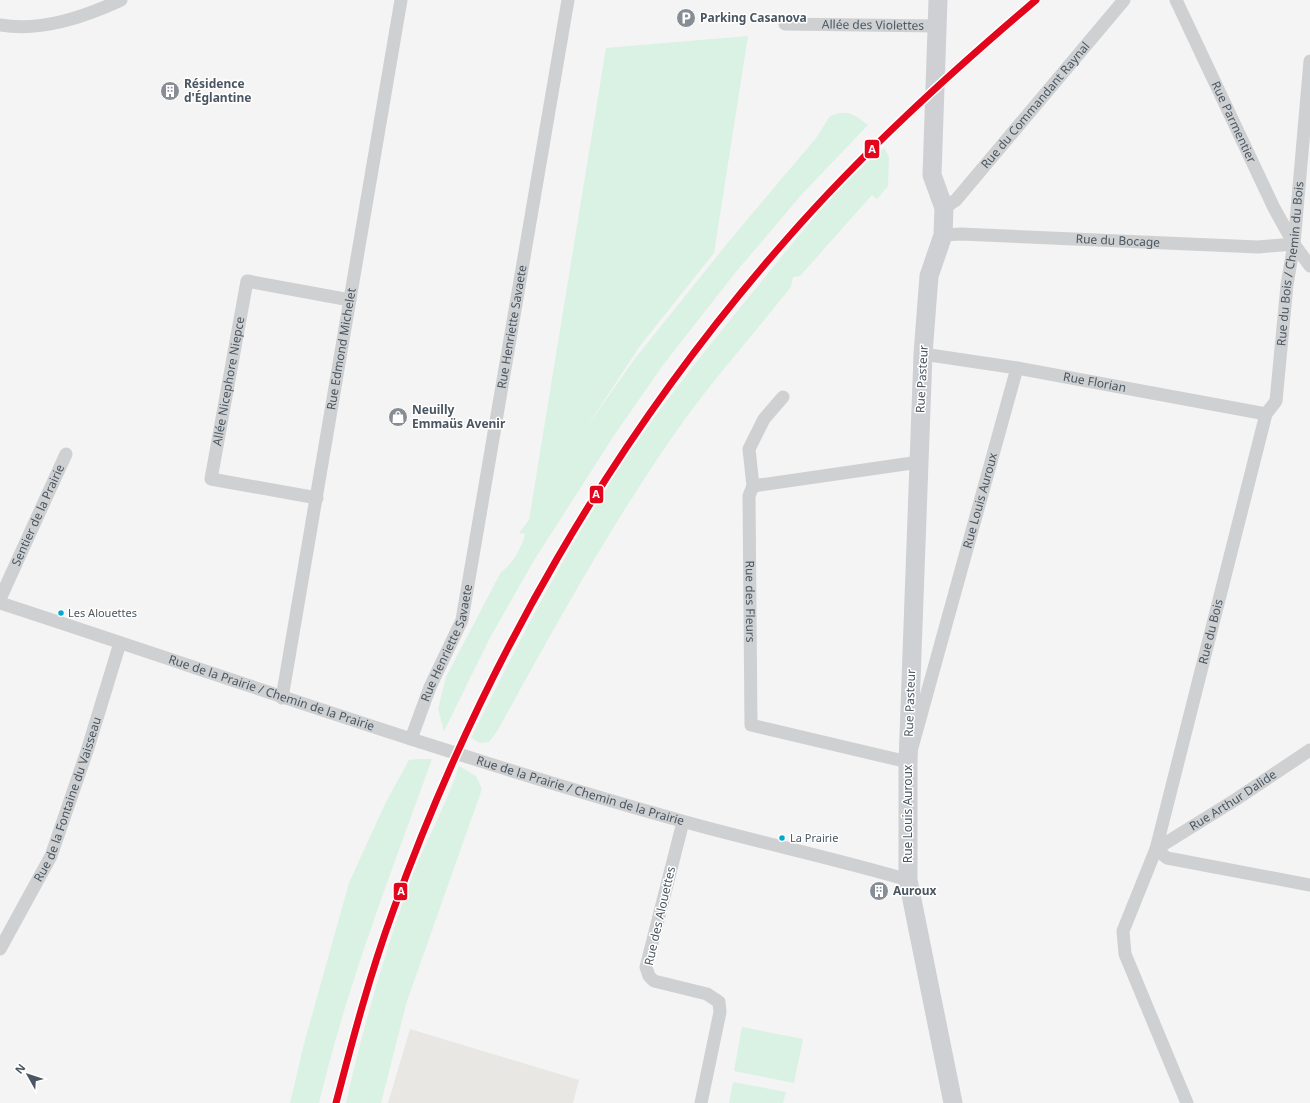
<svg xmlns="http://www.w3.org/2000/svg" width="1310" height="1103" viewBox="0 0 1310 1103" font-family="'Noto Sans',sans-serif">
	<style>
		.commercial { fill: #e8e7e3 }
		.green { fill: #d9f2e3 }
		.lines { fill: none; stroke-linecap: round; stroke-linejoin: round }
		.street { stroke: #ced0d2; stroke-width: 13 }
		.secondary { stroke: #ced0d4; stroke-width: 19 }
		.rail-1-casing { stroke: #fff; stroke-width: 10 }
		.rail-1 { stroke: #e3051c; stroke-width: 7 }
		.bus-dot { fill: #00a9ce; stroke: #fff; stroke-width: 1.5 }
		.labels { text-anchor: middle; stroke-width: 3; stroke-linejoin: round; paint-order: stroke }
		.bus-label { font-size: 11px; fill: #4a5661; stroke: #fff; text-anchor: start }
		.poi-label { font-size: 12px; font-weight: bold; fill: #4a5661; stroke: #fff; text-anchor: start }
		.street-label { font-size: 12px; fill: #4a5661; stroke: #fff }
		.line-badge { stroke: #fff; stroke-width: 1.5 }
		.badge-label { font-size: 11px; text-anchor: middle; font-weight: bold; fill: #fff }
	</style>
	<rect width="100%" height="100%" fill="#f4f4f4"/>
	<path class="commercial" d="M410,1029l169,51 -6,23h-185z"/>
	<g class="green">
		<path d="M748,36l-34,217 -74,93 -56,85 49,-70 97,-121 86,-102 14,-22c19,-7 23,-2 38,9l-65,68 -68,80 -72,92 -50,72 -80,125 -42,74 -47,95 -6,-22 8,-32 55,-105c12,-8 21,-25 24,-38l-6,-1 10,-13 77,-472z"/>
		<path d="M884,148l5,8 -1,30 -11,13 -5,-4 -72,81 -7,1 -2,10c-35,44 -73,87 -106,132 -70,98 -129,205 -187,311l-9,12 -9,1 -9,-5c47,-95 95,-189 153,-277 41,-61 86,-117 133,-174 39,-48 78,-99 127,-139z"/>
		<path d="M420,759h12c-41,114 -85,226 -113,344h-29l14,-59 45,-161 36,-79 24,-44z"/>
		<path d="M459,766l17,10 6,13 -75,212 -26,102h-35c16,-72 37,-144 61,-213 15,-43 38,-81 52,-124z"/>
		<path d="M742,1027l61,12 -9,44 -60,-12z"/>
		<path d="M733,1082l53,10 -3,11h-54z"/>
	</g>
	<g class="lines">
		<g class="street">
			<path id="s1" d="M1176,0l98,208 20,36 16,22"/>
			<path id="s2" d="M785,24l152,2"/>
			<path d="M0,25c41,7 84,-8 121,-25"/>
			<path id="s3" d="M944,208l12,-8 168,-200"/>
			<path id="s4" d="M943,235l18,-1 297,13 36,-3"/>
			<path id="s5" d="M923,354l94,14 249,46"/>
			<path id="s6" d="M919,462l-166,24 -4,10 2,229 157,37 109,-394"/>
			<path d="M753,486l-4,-37 15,-30 19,-22"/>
			<path id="s7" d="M317,498l-106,-19 36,-198 103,19"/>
			<path id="s8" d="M0,599l66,-145"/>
			<path id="s9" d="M0,603c227,74 452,154 682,218 75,21 151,37 226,59"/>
			<path id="s10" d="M282,698l119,-698"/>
			<path id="s11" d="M411,739l19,-52 32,-67 106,-620"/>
			<path d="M683,822l-37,145 3,9 5,5 53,13 12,8 1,10 -19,91"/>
			<path id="s12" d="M1156,849l79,-49 75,-50"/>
			<path d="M1156,849l11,9 143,27"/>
			<path id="s13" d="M0,949l51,-93 36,-105 33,-108"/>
			<path id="s14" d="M1187,1103l-62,-149 -2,-23 33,-82 110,-435 10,-13 11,-116 7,-41 16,-183"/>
		</g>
		<path class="secondary" d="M938,0l-6,175 12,33 -1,27 -14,41 -6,78 -15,408v118l45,223"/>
		<defs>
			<path id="rail-1" d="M336,1103c17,-65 34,-129 57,-192 88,-244 221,-476 393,-671 76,-87 162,-165 250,-240"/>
		</defs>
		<use href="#rail-1" class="rail-1-casing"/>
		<use href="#rail-1" class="rail-1"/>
	</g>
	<defs>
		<symbol id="parking-disc" viewBox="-11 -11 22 22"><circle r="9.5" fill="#868d94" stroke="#fff"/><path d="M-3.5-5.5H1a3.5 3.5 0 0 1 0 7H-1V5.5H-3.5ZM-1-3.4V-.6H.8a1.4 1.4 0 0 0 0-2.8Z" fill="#fff"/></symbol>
		<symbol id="building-disc" viewBox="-11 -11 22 22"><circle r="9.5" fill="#868d94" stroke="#fff"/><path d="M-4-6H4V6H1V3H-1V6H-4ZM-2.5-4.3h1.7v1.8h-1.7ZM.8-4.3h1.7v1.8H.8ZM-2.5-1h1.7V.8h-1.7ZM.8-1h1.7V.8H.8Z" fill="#fff"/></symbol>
		<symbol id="shop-disc" viewBox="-11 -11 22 22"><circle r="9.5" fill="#868d94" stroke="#fff"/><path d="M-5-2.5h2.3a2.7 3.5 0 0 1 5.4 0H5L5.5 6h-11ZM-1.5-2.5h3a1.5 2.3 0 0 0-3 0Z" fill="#fff"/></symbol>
	</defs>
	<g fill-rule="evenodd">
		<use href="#parking-disc" x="675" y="7" width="22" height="22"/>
		<use href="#building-disc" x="159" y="80" width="22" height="22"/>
		<use href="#shop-disc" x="387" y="406" width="22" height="22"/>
		<use href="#building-disc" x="868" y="880" width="22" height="22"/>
	</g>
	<g class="bus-dot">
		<circle cx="61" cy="613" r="3.5"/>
		<circle cx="782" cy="838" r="3.5"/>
	</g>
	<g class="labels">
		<g class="bus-label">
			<text x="68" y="617">Les Alouettes</text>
			<text x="790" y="842">La Prairie</text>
		</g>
		<g class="poi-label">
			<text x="700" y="22">Parking Casanova</text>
			<text x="184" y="88">Résidence<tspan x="184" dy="14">d'Églantine</tspan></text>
			<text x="412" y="414">Neuilly<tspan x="412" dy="14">Emmaüs Avenir</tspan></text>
			<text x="893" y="895">Auroux</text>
		</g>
		<g class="street-label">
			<text dy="4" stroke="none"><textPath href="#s2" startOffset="88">Allée des Violettes</textPath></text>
			<text dy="4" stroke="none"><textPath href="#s3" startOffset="138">Rue du Commandant Raynal</textPath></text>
			<text dy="4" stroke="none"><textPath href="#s1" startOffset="135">Rue Parmentier</textPath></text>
			<text dy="4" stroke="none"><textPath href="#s4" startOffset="175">Rue du Bocage</textPath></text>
			<text dy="4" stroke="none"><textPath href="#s14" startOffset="876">Rue du Bois / Chemin du Bois</textPath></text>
			<text dy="4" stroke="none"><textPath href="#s11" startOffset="427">Rue Henriette Savaete</textPath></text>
			<text dy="4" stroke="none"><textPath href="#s10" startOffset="354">Rue Edmond Michelet</textPath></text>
			<text transform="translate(922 379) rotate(-87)" y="4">Rue Pasteur</text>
			<text dy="4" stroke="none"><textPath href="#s7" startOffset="207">Allée Nicephore Niepce</textPath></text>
			<text dy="4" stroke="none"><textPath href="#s5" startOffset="174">Rue Florian</textPath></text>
			<text dy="4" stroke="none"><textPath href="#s6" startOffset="840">Rue Louis Auroux</textPath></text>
			<text dy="4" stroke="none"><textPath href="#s8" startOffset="92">Sentier de la Prairie</textPath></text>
			<text dy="4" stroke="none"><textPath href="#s6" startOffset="284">Rue des Fleurs</textPath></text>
			<text dy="4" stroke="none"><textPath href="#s14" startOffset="497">Rue du Bois</textPath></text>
			<text dy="4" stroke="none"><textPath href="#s11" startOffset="103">Rue Henriette Savaete</textPath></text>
			<text dy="4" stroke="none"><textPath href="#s9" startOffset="286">Rue de la Prairie / Chemin de la Prairie</textPath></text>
			<text transform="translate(910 703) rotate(-88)" y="4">Rue Pasteur</text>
			<text dy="4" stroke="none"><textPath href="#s9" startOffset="610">Rue de la Prairie / Chemin de la Prairie</textPath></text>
			<text dy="4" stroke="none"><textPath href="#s13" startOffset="165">Rue de la Fontaine du Vaisseau</textPath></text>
			<text dy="4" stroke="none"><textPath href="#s12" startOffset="91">Rue Arthur Dalide</textPath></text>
			<text transform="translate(908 814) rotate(-90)" y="4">Rue Louis Auroux</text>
			<text transform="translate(660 916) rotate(-77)" y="4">Rue des Alouettes</text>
		</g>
	</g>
	<g class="line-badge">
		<rect x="864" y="139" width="16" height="20" rx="4" fill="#e3051c"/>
		<rect x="589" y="485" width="15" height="19" rx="4" fill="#e3051c"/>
		<rect x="393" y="882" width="15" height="19" rx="4" fill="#e3051c"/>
	</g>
	<g class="badge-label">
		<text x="872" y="153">A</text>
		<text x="596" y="498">A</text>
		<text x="401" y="895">A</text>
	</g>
	<g transform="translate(28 1075) rotate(309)" stroke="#ffffff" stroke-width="3" paint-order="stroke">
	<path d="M0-3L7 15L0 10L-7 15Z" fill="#4a5661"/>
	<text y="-6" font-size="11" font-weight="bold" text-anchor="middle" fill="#4a5661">N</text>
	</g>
</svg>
